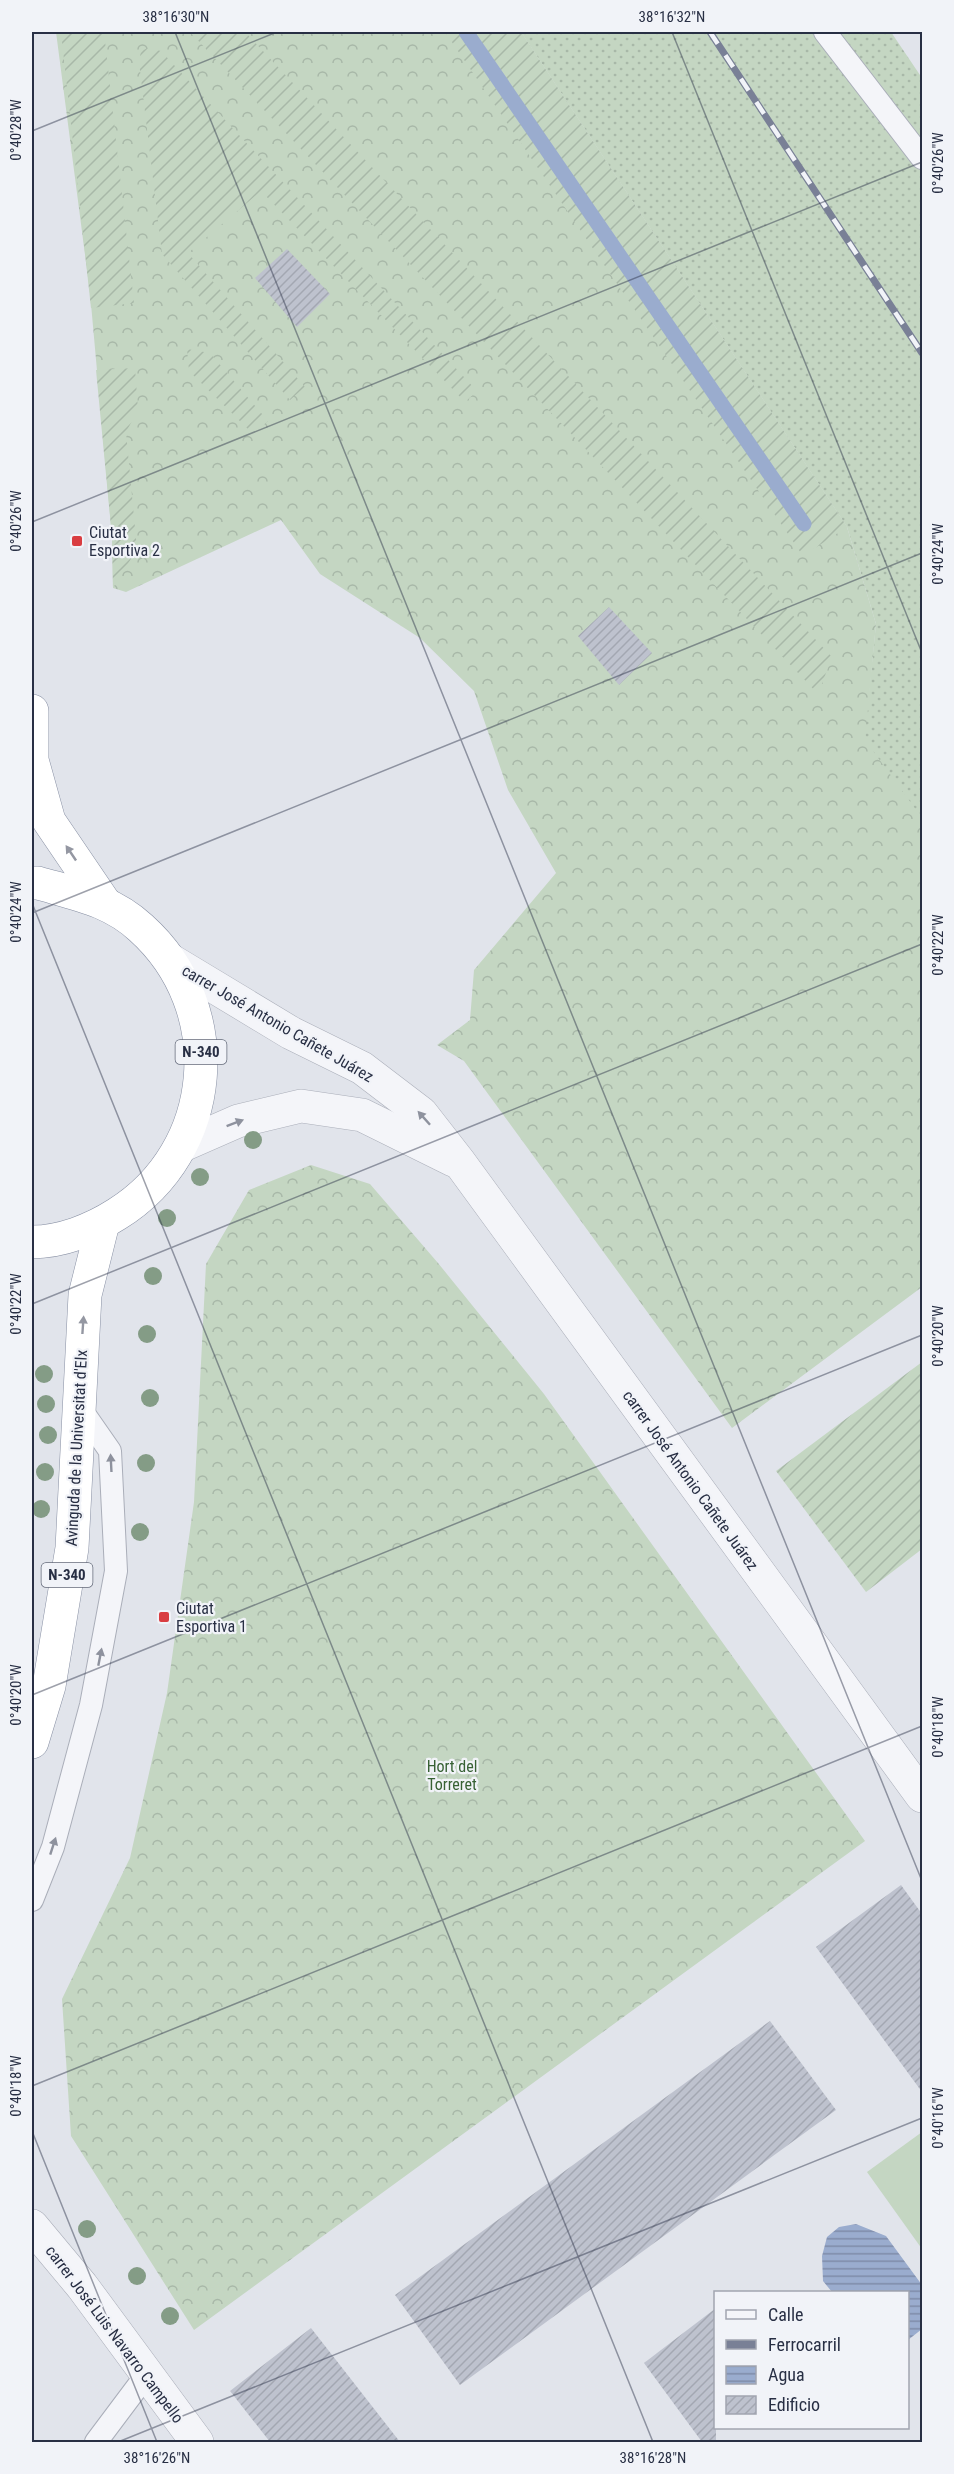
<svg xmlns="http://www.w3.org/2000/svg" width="954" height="2474" viewBox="0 0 954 2474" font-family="'Roboto Condensed',sans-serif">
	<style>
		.grass { fill: url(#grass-dots) }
		.forest { fill: url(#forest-crowns) }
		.garden { fill: url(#garden-furrows) }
		.pitch { fill: #c4d6c2 }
		.water { fill: url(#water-rules) }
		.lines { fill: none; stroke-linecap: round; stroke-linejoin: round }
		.stream { stroke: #9aacce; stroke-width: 15 }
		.building { fill: url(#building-hatch) }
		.service-casing { stroke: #aaaeb9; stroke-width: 24 }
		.minor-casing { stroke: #aaaeb9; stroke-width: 34 }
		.trunk-casing { stroke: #878fa3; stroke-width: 34 }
		.service { stroke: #f4f5f9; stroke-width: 22 }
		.minor { stroke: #f4f5f9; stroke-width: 33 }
		.trunk { stroke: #fff; stroke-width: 33 }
		.rail-casing { stroke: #798096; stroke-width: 7 }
		.rail { stroke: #f1f3f8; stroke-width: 4.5; stroke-dasharray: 14; stroke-linecap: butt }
		.tree { fill: #849c86 }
		.oneway { fill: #9497a2 }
		.oneway2 { fill: #8e929e }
		.ticks { fill: none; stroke: #282f44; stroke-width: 1.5; stroke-opacity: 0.45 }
		.poi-dot { fill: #d93d41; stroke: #f1f3f8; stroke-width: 2 }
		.labels { text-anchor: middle; stroke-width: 4.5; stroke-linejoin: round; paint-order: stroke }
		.shield { fill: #f1f3f8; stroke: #646a7a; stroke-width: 1.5 }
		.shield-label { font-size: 15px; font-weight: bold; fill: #282f44 }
		.poi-label { font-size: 16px; fill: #282f44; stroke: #f1f3f8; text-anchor: start }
		.street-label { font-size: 16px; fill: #282f44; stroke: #f1f3f8 }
		.park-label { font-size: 16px; fill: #376134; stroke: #f1f3f8 }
		.neatline { fill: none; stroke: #282f44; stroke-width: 2 }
		.ticks-label { font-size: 15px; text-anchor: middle; fill: #282f44 }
	</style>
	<defs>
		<pattern id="grass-dots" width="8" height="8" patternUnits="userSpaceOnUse" patternTransform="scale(1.5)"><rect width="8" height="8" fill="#c4d6c2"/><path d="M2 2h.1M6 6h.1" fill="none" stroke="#a8b8a8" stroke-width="1.8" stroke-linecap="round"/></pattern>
		<pattern id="forest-crowns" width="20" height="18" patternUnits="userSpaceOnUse" patternTransform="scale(1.5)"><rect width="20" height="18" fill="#c4d6c2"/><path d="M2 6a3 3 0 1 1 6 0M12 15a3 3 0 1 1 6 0" fill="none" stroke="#a8b8a8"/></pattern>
		<pattern id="garden-furrows" width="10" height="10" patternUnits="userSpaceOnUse" patternTransform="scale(1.5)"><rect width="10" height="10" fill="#c4d6c2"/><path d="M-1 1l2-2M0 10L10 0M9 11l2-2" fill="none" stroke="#a8b8a8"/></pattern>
		<pattern id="water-rules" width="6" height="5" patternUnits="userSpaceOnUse" patternTransform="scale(1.5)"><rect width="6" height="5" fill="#9aacce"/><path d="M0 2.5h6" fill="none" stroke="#7e8ca9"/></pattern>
		<pattern id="building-hatch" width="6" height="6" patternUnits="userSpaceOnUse" patternTransform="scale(1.5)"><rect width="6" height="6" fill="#bec2ce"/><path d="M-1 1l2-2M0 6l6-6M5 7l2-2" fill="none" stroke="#a3a7b2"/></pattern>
	</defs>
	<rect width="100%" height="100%" fill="#e1e4eb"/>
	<path class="grass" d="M521,32h370l31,46v741l-58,-79 12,-116 -29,-97z"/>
	<g class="forest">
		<path d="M56,32h465l326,495 29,97 -11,116 57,78v469l-190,141 -268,-367 -27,-16 33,-25 4,-50 82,-97 -48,-83 -34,-99 -54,-53 -100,-64 -39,-54 -155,72 -13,-4 -1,-51 -22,-244z"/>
		<path d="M311,1165l59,19 68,79 106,131 321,447 -671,489 -123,-194 -9,-137 68,-141 37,-165 27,-191 12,-238 43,-74z"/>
	</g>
	<g class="garden">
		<path d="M61,32h43l30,271 -43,5z"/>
		<path d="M190,32h55l587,625 -14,37z"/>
		<path d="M445,32h76l326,495 -44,29z"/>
		<path d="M148,48l13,3 316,340 -12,11 -204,-211 -73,62 117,134 -15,13 -128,-146 -23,-192 2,-11z"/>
		<path d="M187,349l23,4 58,68 -15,13 -64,-63z"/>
		<path d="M135,368l3,42 -12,22 11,117 -24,39 -1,-51 -16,-167z"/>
		<path d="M922,1362v187l-56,43 -90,-121z"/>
	</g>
	<path class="pitch" d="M922,2132v117l-55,-77z"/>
	<path class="water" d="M856,2224l30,12 36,49v44l-14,11v-48h-76l-9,-11 -1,-25 5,-19 12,-10z"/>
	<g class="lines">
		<path class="stream" d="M466,32l338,492"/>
	</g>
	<g class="building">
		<path d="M287,249l43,45 -33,33 -42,-49z"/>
		<path d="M609,607l43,46 -33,32 -41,-49z"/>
		<path d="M901,1885l21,29v178l-106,-145z"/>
		<path d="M770,2021l66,89 -376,275 -65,-90z"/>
		<path d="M716,2308v134h-14l-58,-79z"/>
		<path d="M311,2328l89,114h-130l-40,-51z"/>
	</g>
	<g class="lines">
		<defs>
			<g id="service">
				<path d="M825,32l97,126"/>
				<path d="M32,1900l21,-53 38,-142 25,-134 -6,-120 -32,-46"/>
				<path d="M96,2442l51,-68"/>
			</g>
			<g id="minor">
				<path d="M170,960l121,73 71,35 59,45 39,50 462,633"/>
				<path d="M181,1146l57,-25 63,-15 61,9 91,45"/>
				<path d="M32,2226l50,60 115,156"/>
			</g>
			<g id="trunk">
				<path d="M32,711v49l17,61 55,81"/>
				<path d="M32,883h6c38,11 73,17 103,45 89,80 77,223 -24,286 -25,16 -56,28 -85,28"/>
				<path d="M32,1742l17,-56 23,-138 13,-253 18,-72"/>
			</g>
		</defs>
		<use href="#service" class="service-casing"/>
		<use href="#minor" class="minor-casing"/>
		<use href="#trunk" class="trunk-casing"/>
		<use href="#service" class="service"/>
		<use href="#minor" class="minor"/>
		<use href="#trunk" class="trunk"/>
		<defs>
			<path id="rail" d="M710,32l212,321"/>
		</defs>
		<use href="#rail" class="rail-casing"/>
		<use href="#rail" class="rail"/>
	</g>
	<g class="tree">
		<circle cx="253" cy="1140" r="9"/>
		<circle cx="200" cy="1177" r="9"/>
		<circle cx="167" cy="1218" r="9"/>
		<circle cx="153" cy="1276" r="9"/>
		<circle cx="147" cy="1334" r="9"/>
		<circle cx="44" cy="1374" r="9"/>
		<circle cx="150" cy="1398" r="9"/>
		<circle cx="46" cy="1404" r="9"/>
		<circle cx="48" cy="1435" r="9"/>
		<circle cx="146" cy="1463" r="9"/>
		<circle cx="45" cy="1472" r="9"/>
		<circle cx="41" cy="1509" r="9"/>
		<circle cx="140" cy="1532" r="9"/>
		<circle cx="87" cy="2229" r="9"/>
		<circle cx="137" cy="2276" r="9"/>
		<circle cx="170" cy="2316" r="9"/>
	</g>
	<defs><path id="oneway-solid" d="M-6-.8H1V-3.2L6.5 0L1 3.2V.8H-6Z" transform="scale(1.5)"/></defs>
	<g class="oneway">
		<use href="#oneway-solid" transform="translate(71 853) rotate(-124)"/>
		<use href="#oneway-solid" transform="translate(83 1325) rotate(-86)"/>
	</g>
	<g class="oneway2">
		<use href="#oneway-solid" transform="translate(424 1118) rotate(-132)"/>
		<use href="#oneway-solid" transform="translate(235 1123) rotate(-21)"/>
		<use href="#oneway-solid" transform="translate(111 1463) rotate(-93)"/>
		<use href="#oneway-solid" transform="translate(100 1657) rotate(-79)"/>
		<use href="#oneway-solid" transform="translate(53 1846) rotate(-72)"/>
	</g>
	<path class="ticks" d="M175,32l747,1849M672,32l250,621M32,131l245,-99M32,522l890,-360M32,903l621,1539M32,913l890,-360M32,1304l890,-360M32,1695l890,-360M32,2086l890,-360M32,2131l125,311M118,2442l804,-324"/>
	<g class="poi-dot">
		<rect x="71" y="535" width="12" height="12" rx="3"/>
		<rect x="158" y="1611" width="12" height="12" rx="3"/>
	</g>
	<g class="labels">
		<g class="shield">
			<rect x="175.5" y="1040" width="51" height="24" rx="4.5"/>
			<rect x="41.5" y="1563" width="51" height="24" rx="4.5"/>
		</g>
		<g class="shield-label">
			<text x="201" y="1057">N-340</text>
			<text x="67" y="1580">N-340</text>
		</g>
		<g class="poi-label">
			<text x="89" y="538">Ciutat<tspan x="89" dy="18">Esportiva 2</tspan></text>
			<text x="176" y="1614">Ciutat<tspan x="176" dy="18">Esportiva 1</tspan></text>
		</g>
		<g class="street-label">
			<text transform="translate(278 1023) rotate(30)" y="6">carrer José Antonio Cañete Juárez</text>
			<text transform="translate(76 1448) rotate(-87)" y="6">Avinguda de la Universitat d'Elx</text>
			<text transform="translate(691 1480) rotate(54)" y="6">carrer José Antonio Cañete Juárez</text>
			<text transform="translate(115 2334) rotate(53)" y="6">carrer José Luis Navarro Campello</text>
		</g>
		<g class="park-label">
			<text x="452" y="1772">Hort del<tspan x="452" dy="18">Torreret</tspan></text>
		</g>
	</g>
	<rect width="954" height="2474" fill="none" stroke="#f1f3f8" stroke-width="66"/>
	<rect x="714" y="2291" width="195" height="138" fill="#f1f3f8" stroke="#a1a5b0" stroke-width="1.5"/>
	<rect x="726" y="2310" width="30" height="9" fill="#f4f5f9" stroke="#a1a5b0" stroke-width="1.5"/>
	<text x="768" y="2321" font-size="18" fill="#282f44">Calle</text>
	<rect x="726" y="2340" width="30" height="9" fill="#798096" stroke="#a1a5b0" stroke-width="1.5"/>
	<text x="768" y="2351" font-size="18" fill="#282f44">Ferrocarril</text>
	<rect x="726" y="2366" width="30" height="18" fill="url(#water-rules)" stroke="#a1a5b0" stroke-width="1.5"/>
	<text x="768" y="2381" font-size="18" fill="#282f44">Agua</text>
	<rect x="726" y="2396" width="30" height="18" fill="url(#building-hatch)" stroke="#a1a5b0" stroke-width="1.5"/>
	<text x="768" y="2411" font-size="18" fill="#282f44">Edificio</text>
	<rect x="33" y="33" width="888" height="2408" class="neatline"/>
	<g class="ticks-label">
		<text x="176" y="22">38°16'30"N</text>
		<text x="672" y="22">38°16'32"N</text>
		<text transform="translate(16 130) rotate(-90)" y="5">0°40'28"W</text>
		<text transform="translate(938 163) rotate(-90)" y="5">0°40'26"W</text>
		<text transform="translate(16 521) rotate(-90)" y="5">0°40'26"W</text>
		<text transform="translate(938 554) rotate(-90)" y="5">0°40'24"W</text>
		<text transform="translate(16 912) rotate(-90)" y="5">0°40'24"W</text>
		<text transform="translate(938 945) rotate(-90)" y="5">0°40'22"W</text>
		<text transform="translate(16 1304) rotate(-90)" y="5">0°40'22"W</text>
		<text transform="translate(938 1336) rotate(-90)" y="5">0°40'20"W</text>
		<text transform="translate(16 1695) rotate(-90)" y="5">0°40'20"W</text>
		<text transform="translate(938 1727) rotate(-90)" y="5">0°40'18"W</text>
		<text transform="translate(16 2086) rotate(-90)" y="5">0°40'18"W</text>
		<text transform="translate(938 2118) rotate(-90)" y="5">0°40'16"W</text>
		<text x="157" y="2463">38°16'26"N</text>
		<text x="653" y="2463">38°16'28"N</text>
	</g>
</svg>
